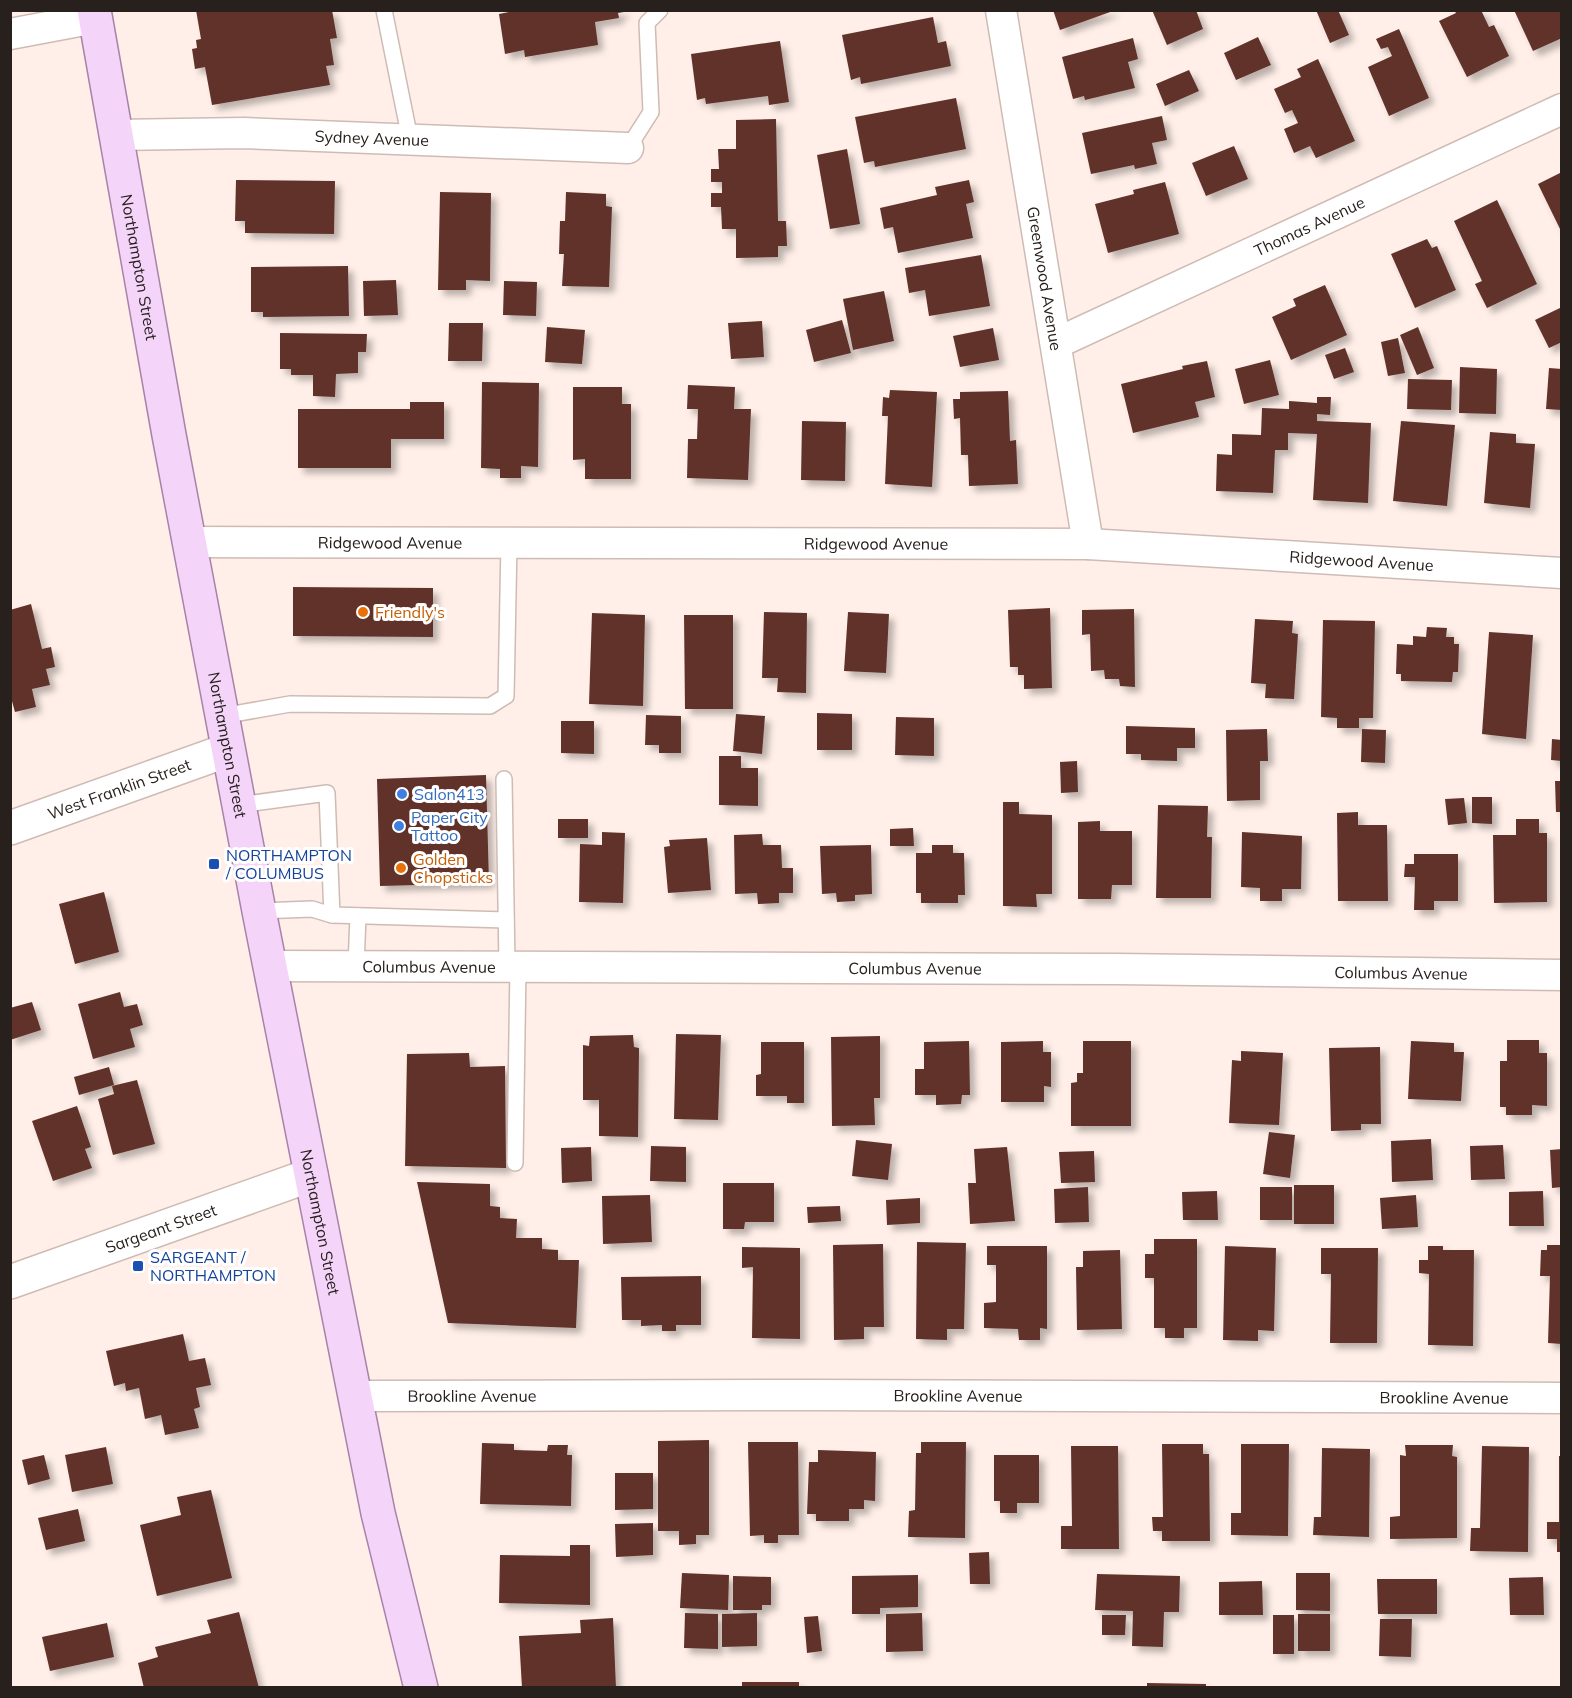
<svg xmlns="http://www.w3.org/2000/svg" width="1572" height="1698" viewBox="0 0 1572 1698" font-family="Mulish,sans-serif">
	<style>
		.building { fill: #60322a; filter: url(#shadow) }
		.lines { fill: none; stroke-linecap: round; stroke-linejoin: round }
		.lane-casing { stroke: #cebcb4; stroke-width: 18 }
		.street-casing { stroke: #cebcb4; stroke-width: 33 }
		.secondary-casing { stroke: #cebcb4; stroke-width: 36 }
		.primary-casing { stroke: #a882a9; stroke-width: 36 }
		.lane { stroke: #fff; stroke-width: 15 }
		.street { stroke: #fff; stroke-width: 30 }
		.secondary { stroke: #fff; stroke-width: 33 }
		.primary { stroke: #f5d4f9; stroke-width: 33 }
		.food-dot { fill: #e8710a; stroke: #fff; stroke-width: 2 }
		.shop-dot { fill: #3f7fe0; stroke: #fff; stroke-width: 2 }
		.transit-dot { fill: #1a4fb4; stroke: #fff; stroke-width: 2 }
		.labels { text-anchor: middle; stroke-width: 6; stroke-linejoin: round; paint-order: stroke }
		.street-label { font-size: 16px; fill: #27201d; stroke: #fff }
		.food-label { font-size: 16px; fill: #c56008; stroke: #fff; text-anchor: start }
		.shop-label { font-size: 16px; fill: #366cbe; stroke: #fff; text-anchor: start }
		.transit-label { font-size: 16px; fill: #164399; stroke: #fff; text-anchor: start }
	</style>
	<defs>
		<filter id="shadow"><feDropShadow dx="5.5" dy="5.5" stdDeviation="3" flood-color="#0004"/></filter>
	</defs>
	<rect width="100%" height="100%" fill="#ffefe8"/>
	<g class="building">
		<path d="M196,10h136l5,28 -7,1 4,26 -8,1 4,19 -118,20 -7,-38 -10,2 -3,-20 5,-1 -1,-8 5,-1z"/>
		<path d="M519,10h105v2l-6,1 1,5 -24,4 3,23 -73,12 -1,-7 -19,4 -6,-40z"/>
		<path d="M1053,10h60v1l-53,19z"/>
		<path d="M1152,10h44l7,19 -36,16z"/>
		<path d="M1316,10h22l11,25 -19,8z"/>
		<path d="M1454,10h27l8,17 5,-2 15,31 -42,21 -28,-56 17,-8z"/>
		<path d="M1514,10h48v28l-29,13z"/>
		<path d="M933,17l5,26 8,-2 5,25 -90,18 -1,-7 -9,3 -9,-45z"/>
		<path d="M1399,29l30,69 -40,18 -21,-49 24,-11 -4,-9 -7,2 -5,-10z"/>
		<path d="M1258,37l13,28 -35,15 -12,-27z"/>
		<path d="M1133,38l5,21 -10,3 7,26 -50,12 -1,-4 -11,3 -11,-42z"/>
		<path d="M780,41l9,61 -20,3 -1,-9 -62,8 -1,-6 -8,2 -6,-46z"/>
		<path d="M1318,59l37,82 -39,17 -6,-12 -16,7 -10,-24 14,-6 -6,-13 -7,3 -11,-24 27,-12 -4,-8z"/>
		<path d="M1189,70l10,21 -34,15 -9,-22z"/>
		<path d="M956,98l10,51 -91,18 -1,-6 -10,2 -9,-46z"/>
		<path d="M1162,116l5,24 -15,3 5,21 -22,5 -1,-4 -43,9 -9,-41z"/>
		<path d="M776,119l2,102h8l1,25h-9v11l-42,1v-29h-14l-1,-22h-10v-14h11v-11h-11v-13h8l-1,-20h18v-29z"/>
		<path d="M1234,146l14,33 -42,17 -14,-33z"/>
		<path d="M847,149l13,75 -30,5 -13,-74z"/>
		<path d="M1562,172v61l-24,-49z"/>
		<path d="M236,180l99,1 -1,53 -89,-1v-12h-10z"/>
		<path d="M969,180l5,22 -8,2 7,34 -75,15 -5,-26 -9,2 -4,-21 57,-13 -2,-8z"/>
		<path d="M1165,182l14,52 -71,19 -13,-49 39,-10 -1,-4z"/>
		<path d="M440,192l51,1 -1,88 -24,-1v10h-28z"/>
		<path d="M566,192l40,2v12l6,1 -3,80 -47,-1 2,-32h-5l1,-33h5z"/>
		<path d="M1497,200l40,84 -50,24 -12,-24 7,-3 -28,-60z"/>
		<path d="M1427,239l5,9 5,-2 19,44 -41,18 -24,-54z"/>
		<path d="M981,255l9,51 -61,10 -4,-26 -16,3 -4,-25z"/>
		<path d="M348,266l1,50 -86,1v-5h-12v-45z"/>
		<path d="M396,280l2,35 -34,1 -1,-35z"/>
		<path d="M504,281l33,1 -1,34 -33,-1z"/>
		<path d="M1325,285l22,50 -56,25 -19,-43 24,-11 -3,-7z"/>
		<path d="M884,291l10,50 -41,9 -10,-51z"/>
		<path d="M1562,307v35l-13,6 -14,-28z"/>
		<path d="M842,320l9,33 -37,9 -8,-32z"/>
		<path d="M762,321l2,36 -33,2 -3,-36z"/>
		<path d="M449,323h34l-1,38h-34z"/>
		<path d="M547,327l38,3 -3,34 -37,-2z"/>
		<path d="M1418,327l16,41 -17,7 -17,-40z"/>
		<path d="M993,328l6,32 -39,7 -7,-31z"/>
		<path d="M280,333l87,1 -1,18h-8v21l-22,1 -1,23 -22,-1v-21h-22v-6h-11z"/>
		<path d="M1398,338l7,35 -17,3 -7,-34z"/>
		<path d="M1345,348l9,24 -20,7 -9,-24z"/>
		<path d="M1270,360l9,35 -35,9 -9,-35z"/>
		<path d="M1207,361l8,36 -20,5 4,15 -66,16 -12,-49 62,-15 -1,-3z"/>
		<path d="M1460,367l37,2 -1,45 -37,-1z"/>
		<path d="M1549,368l13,1v41l-16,-1z"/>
		<path d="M1408,379l44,1 -1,30 -44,-1z"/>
		<path d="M482,382l57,1 -1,84 -17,-1v12h-21v-9l-19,-1z"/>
		<path d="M688,385l47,2 -1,22h17l-3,71 -61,-2 1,-39h9l1,-30h-11z"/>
		<path d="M573,387h49v17h9v75h-46v-20l-12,1z"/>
		<path d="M890,390l47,2 -5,95 -47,-3 3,-68h-6l1,-19 6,1z"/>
		<path d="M1008,391l2,50 6,-1 2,44 -49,2 -1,-31h-7l-1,-37 -6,1 -1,-20h7v-7z"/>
		<path d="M1317,397h14l-1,18 -13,-1v7l54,2 -3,80 -55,-3 4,-66 -29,-1v17h-13l-2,43 -57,-2 1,-37 15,1v-21l29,1 1,-27 27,1v-8l28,2z"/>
		<path d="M410,402h34v37h-53v29h-93v-59h112z"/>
		<path d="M802,421l44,1 -1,59 -44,-1z"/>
		<path d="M1401,421l54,4 -8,81 -54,-5z"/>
		<path d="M1490,432l26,2v9l19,1 -5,64 -46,-5z"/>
		<path d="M293,587l140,1v49l-140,-1z"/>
		<path d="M31,604l11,45 9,-2 4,20 -9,2 4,16 -18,4 4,18 -21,5 -5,-18v-84z"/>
		<path d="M1050,608l2,80 -28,1v-14h-6v-8h-8l-2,-57z"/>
		<path d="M1134,609l1,78 -15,-1 -1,-7h-14l-1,-9 -13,1 -1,-37 -8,1v-25z"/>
		<path d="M764,612l43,1 -1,80 -29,-1 1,-14h-16z"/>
		<path d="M848,612l41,2 -3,59 -42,-2z"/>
		<path d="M592,613l53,2 -2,91 -54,-2z"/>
		<path d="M684,615h49v94h-48z"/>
		<path d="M1255,619l38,2 -1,12 6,1 -4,65 -29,-1 1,-14 -15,-1z"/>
		<path d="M1323,620l52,1 -2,97h-14v10h-22v-10l-16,-1z"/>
		<path d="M1427,627l20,1 -1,9h8v7h5l-1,28h-5l-1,10 -51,-1v-7h-5l1,-30 16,1v-9l13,1z"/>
		<path d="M1489,632l44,3 -7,104 -44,-5z"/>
		<path d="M817,713l35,1v36h-35z"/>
		<path d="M736,714l29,2 -3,38 -29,-3z"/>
		<path d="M646,715l35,1v37h-22v-8h-14z"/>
		<path d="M896,717l38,1v38l-39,-1z"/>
		<path d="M561,721h33v33l-33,-1z"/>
		<path d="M1126,726l69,2v20h-18v13l-36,-1v-6h-15z"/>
		<path d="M1267,729l1,32h-8v39l-33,1 -1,-71z"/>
		<path d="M1362,729l24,1 -1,33 -24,-1z"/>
		<path d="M1552,739l10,1v21l-11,-1z"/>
		<path d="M719,756h22v12h17v38l-39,-1z"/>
		<path d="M1077,761l1,31 -17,1 -1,-31z"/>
		<path d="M486,775l3,108 -109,3 -3,-107z"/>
		<path d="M1555,781h7v31h-6z"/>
		<path d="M1472,797h20v27l-20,-1z"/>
		<path d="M1464,798l3,25 -19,2 -3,-26z"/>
		<path d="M1003,802h16v12l33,1v79h-16l1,13 -34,-1z"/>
		<path d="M1158,805l50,1 -1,31h5l-1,61h-55z"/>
		<path d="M1358,812v13h29l1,76h-50l-1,-88z"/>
		<rect x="558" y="819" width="30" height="19"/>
		<path d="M1516,819h23v14h8v69l-53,1 -1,-68h23z"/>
		<path d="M1100,821v10h32v54h-20l-1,14h-33v-77z"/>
		<path d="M913,828l1,18h-24v-17z"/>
		<path d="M602,832l23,1 -2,70 -44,-1 1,-58 22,1z"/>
		<path d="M1242,832l60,4 -1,53h-19v12h-22v-13l-19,-1z"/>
		<path d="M762,834l1,11h18l1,23h11v25h-14v10l-21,1 -1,-11 -22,1 -1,-59z"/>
		<path d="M707,838l4,52 -43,3 -4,-46 6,-1 -1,-6z"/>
		<path d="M871,845l1,49 -17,1v6l-18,1 -1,-9 -14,1 -2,-48z"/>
		<path d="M932,845h21v8h11l1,42h-7v8h-37v-10h-5v-40h16z"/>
		<path d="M1414,854h44v47h-24v9h-20l1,-33h-11l1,-13h9z"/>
		<path d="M104,892l15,60 -44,12 -16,-60z"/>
		<path d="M120,992l4,15 13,-3 6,21 -13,4 5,18 -42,12 -15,-55z"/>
		<path d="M32,1002l9,28 -31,10v-32z"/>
		<path d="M676,1034l45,1 -3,85 -44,-1z"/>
		<path d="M633,1035l1,12 5,1 -1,89 -39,-1v-36h-16v-55l6,1 1,-10z"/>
		<path d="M880,1036v62h-6l1,27 -43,1 -1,-89z"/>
		<path d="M1507,1040h32v13h8v53l-15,-1v10h-26v-8h-6v-46h7z"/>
		<path d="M969,1041l1,54h-8l-1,9 -25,1v-10h-21v-26h9v-27z"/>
		<path d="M1043,1041v11h8v35l-7,-1v16h-43v-60z"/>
		<path d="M1083,1041h48v85h-60v-43l6,-1v-9h6z"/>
		<path d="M1411,1041l43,2v9h10l-3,49 -53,-2z"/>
		<path d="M761,1042h43v61h-17v-7h-31v-21l5,-1z"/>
		<path d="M1380,1047l1,77h-20v6l-30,1 -2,-83z"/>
		<path d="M1241,1051l42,2 -4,72 -50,-2 3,-63 9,1z"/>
		<path d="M469,1053l1,14 35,-1 1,102 -101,-2 2,-112z"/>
		<path d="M109,1067l5,18 -35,10 -5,-18z"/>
		<path d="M137,1080l18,64 -42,11 -15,-56 16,-5 -2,-8z"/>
		<path d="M77,1106l14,41 -6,2 7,19 -39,13 -21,-60z"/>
		<path d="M1269,1132l26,3 -5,43 -27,-4z"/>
		<path d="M1431,1139l2,41 -41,2 -1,-41z"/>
		<path d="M856,1140l36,4 -4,36 -36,-4z"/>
		<path d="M1503,1145l2,34 -34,1 -1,-34z"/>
		<path d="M651,1146l35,1v35l-36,-1z"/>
		<path d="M591,1147l1,34 -30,2 -1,-35z"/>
		<path d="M1007,1147l8,74 -45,3 -2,-41h8l-2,-34z"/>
		<path d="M1562,1149v38l-10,1 -2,-38z"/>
		<path d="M1094,1151l1,31 -34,1 -2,-31z"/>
		<path d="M417,1182l73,2v22l10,1v11l17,1 -1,19h26v11l16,1v10h21l-3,68 -128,-5z"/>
		<path d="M723,1183h51v39h-29l-1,7h-21z"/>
		<rect x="1294" y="1185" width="40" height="39"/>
		<path d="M1088,1187l1,35 -34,1 -1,-34z"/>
		<rect x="1260" y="1187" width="32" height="33"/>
		<path d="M1217,1191l1,29h-35l-1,-28z"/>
		<path d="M1543,1191l1,35h-35v-34z"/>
		<path d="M650,1195l2,47 -49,2 -1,-48z"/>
		<path d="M1416,1195l2,32 -36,2 -2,-31z"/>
		<path d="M920,1198v25l-33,2 -1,-25z"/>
		<path d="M840,1206l1,15 -33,2 -1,-16z"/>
		<path d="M1154,1239h43v89h-13v10h-19v-10h-11v-50h-9v-24h9z"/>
		<path d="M917,1242l49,1 -2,86h-17v11l-31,-1z"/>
		<path d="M883,1244l1,83h-20v12l-30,1 -1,-95z"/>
		<path d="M1547,1245h15v99l-14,-1 2,-67h-10l1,-26h6z"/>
		<path d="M987,1246h60v83l-7,-1v12h-21l-1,-11 -34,-1v-25l12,-1v-37h-9z"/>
		<path d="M1225,1246l51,2 -2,83 -16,-1v11l-35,-1z"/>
		<path d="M1428,1246h15v4h31l-1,96 -45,-1 1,-71 -10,-1v-13h9z"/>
		<path d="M742,1247l58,1v91l-48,-1 1,-71 -11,1z"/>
		<path d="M1321,1248h57l-1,95h-47l1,-69h-10z"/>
		<path d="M1120,1250l2,79 -45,1 -1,-63h7v-16z"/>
		<path d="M701,1276v49h-25v6h-14v-6l-21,1v-6h-19l-1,-43z"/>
		<path d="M183,1334l6,27 16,-3 6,27 -15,3 4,19 -6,2 5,19 -34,7 -4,-20 -16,4 -6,-31 -13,3 -1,-8 -11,3 -8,-35z"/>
		<path d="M709,1440v95h-13v9l-17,1v-14h-21v-90z"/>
		<path d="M748,1442h50l1,93h-21v8h-14v-8l-14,1z"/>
		<path d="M921,1442h45l-1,96 -57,-1 1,-26 6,-1 1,-57h5z"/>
		<path d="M482,1443l32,1v6l33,1 1,-6h20l-1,10h5l-1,51 -91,-2z"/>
		<path d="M1162,1444h41v10h6l1,87h-48v-10h-9l-1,-14h11z"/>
		<path d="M1241,1444h48l-1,92 -57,-1v-22h10z"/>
		<path d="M1405,1445h48l-1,11 5,1v81l-67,1v-22l10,-1v-61l6,1z"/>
		<path d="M1071,1446h47l1,103h-58v-23h11z"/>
		<path d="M1482,1446l47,1 -1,105 -58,-1 1,-23h9z"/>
		<path d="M106,1447l7,37 -41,8 -7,-37z"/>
		<path d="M1322,1448l48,1 -1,88 -56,-2 1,-18h7z"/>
		<path d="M818,1450l58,2 -1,49 -11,-1v9h-15v12h-33v-7h-9l2,-52h9z"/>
		<path d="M44,1455l6,24 -22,6 -6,-25z"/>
		<path d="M994,1455h45v48h-22v10h-17v-12h-6z"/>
		<path d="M1559,1456h3v96h-5v-13h-10v-17h12z"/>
		<path d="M615,1473h38v36l-38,1z"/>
		<path d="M211,1490l21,88 -75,18 -17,-71 41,-10 -4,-18z"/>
		<path d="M78,1509l7,32 -39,9 -8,-32z"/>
		<path d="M653,1523v32l-37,2 -1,-33z"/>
		<path d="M570,1545h20v60l-91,-2 1,-48 70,1z"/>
		<path d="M989,1552l1,32h-20l-1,-31z"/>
		<path d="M682,1573l47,2 -1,35 -48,-2z"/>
		<path d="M1296,1573h34v38l-34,-1z"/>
		<path d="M1097,1574l83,2 -1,36h-15l-1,35 -31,-1 1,-35 -38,-1z"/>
		<path d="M918,1575v32l-38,1v6h-28v-38z"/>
		<path d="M733,1576l38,1v28h-9v5h-29z"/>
		<path d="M1543,1577l1,38h-34l-1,-37z"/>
		<path d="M1377,1579h60v35h-59z"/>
		<path d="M1262,1581l1,34h-44v-33z"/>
		<path d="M239,1612l20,76h-115l-6,-25 20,-6 -3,-10 56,-14 -4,-13z"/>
		<path d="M685,1613l33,1v35l-34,-1z"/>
		<path d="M757,1613v33l-35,1v-33z"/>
		<path d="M922,1613l1,38 -37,1v-38z"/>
		<rect x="1298" y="1614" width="32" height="37"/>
		<path d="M1102,1615h24l-1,20h-23z"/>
		<rect x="1273" y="1615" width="21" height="39"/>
		<path d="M818,1616l4,35 -15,2 -3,-36z"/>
		<path d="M613,1618l3,70h-94l-3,-52 62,-3 -1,-13z"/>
		<path d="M1380,1619h32l-1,38 -32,-1z"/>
		<path d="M107,1623l7,34 -64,14 -8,-34z"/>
		<rect x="742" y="1682" width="57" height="6"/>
		<path d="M1147,1683l59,1v4h-59z"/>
	</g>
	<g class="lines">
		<defs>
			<g id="lane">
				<path d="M384,10l26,129"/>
				<path d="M628,148l23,-36 -4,-89 13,-13"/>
				<path d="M222,716l68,-12 200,2 16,-10 3,-153"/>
				<path d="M504,779l3,187"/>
				<path d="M239,805l88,-12 5,122"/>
				<path d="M259,911l53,-2 20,6 174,5"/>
				<path d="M356,966l2,-50"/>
				<path d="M515,1163l3,-196"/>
			</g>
			<g id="street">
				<path id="s1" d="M1001,10l87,534"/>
				<path d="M10,34l85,-16"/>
				<path id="s2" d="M116,135l128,-2 384,15"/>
				<path id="s3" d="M1057,343l505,-234"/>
				<path id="s4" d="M189,542l899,2 474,29"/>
				<path id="s5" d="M269,966l849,3 444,6"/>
				<path id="s6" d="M355,1396l457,-1 750,3"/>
			</g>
			<g id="secondary">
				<path id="s7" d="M10,828l218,-78"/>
				<path id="s8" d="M10,1282l301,-107"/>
			</g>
			<g id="primary">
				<path id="s9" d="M94,10l75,425 90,476 119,602 43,175"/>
			</g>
		</defs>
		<use href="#lane" class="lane-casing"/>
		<use href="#street" class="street-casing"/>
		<use href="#secondary" class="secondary-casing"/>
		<use href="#primary" class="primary-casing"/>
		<use href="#lane" class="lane"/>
		<use href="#street" class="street"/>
		<use href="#secondary" class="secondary"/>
		<use href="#primary" class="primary"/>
	</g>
	<g class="food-dot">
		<circle cx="363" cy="612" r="6"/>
		<circle cx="401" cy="868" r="6"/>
	</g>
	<g class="shop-dot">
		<circle cx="402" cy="794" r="6"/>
		<circle cx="399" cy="826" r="6"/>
	</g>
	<g class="transit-dot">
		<rect x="208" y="858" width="12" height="12" rx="3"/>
		<rect x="132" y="1260" width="12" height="12" rx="3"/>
	</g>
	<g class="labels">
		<g class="street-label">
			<text dy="6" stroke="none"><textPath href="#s2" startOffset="256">Sydney Avenue</textPath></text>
			<text dy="6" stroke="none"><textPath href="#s3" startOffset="278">Thomas Avenue</textPath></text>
			<text dy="6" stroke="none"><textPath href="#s9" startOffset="261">Northampton Street</textPath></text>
			<text dy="6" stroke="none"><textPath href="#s1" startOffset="272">Greenwood Avenue</textPath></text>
			<text dy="6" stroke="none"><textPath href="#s4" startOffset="201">Ridgewood Avenue</textPath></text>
			<text dy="6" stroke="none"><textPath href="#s4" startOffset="687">Ridgewood Avenue</textPath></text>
			<text dy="6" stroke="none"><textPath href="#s4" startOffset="1173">Ridgewood Avenue</textPath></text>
			<text dy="6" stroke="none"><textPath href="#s9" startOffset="747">Northampton Street</textPath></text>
			<text dy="6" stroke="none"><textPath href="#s7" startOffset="116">West Franklin Street</textPath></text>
			<text dy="6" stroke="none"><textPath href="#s5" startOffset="160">Columbus Avenue</textPath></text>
			<text dy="6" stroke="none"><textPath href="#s5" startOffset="646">Columbus Avenue</textPath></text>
			<text dy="6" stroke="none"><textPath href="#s5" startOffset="1132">Columbus Avenue</textPath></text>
			<text dy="6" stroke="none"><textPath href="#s9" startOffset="1233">Northampton Street</textPath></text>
			<text dy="6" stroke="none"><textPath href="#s8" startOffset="160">Sargeant Street</textPath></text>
			<text dy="6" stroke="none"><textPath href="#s6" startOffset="603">Brookline Avenue</textPath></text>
			<text dy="6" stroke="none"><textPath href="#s6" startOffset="117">Brookline Avenue</textPath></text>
			<text dy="6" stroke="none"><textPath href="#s6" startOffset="1089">Brookline Avenue</textPath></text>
		</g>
		<g class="food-label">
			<text x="375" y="618">Friendly's</text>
			<text x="413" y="865">Golden<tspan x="413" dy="18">Chopsticks</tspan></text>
		</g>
		<g class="shop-label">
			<text x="414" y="800">Salon413</text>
			<text x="411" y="823">Paper City<tspan x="411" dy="18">Tattoo</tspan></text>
		</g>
		<g class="transit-label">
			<text x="226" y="861">NORTHAMPTON<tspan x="226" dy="18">/ COLUMBUS</tspan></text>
			<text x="150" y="1263">SARGEANT /<tspan x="150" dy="18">NORTHAMPTON</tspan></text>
		</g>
	</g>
	<rect width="1572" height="1698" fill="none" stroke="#27201d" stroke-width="24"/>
</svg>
